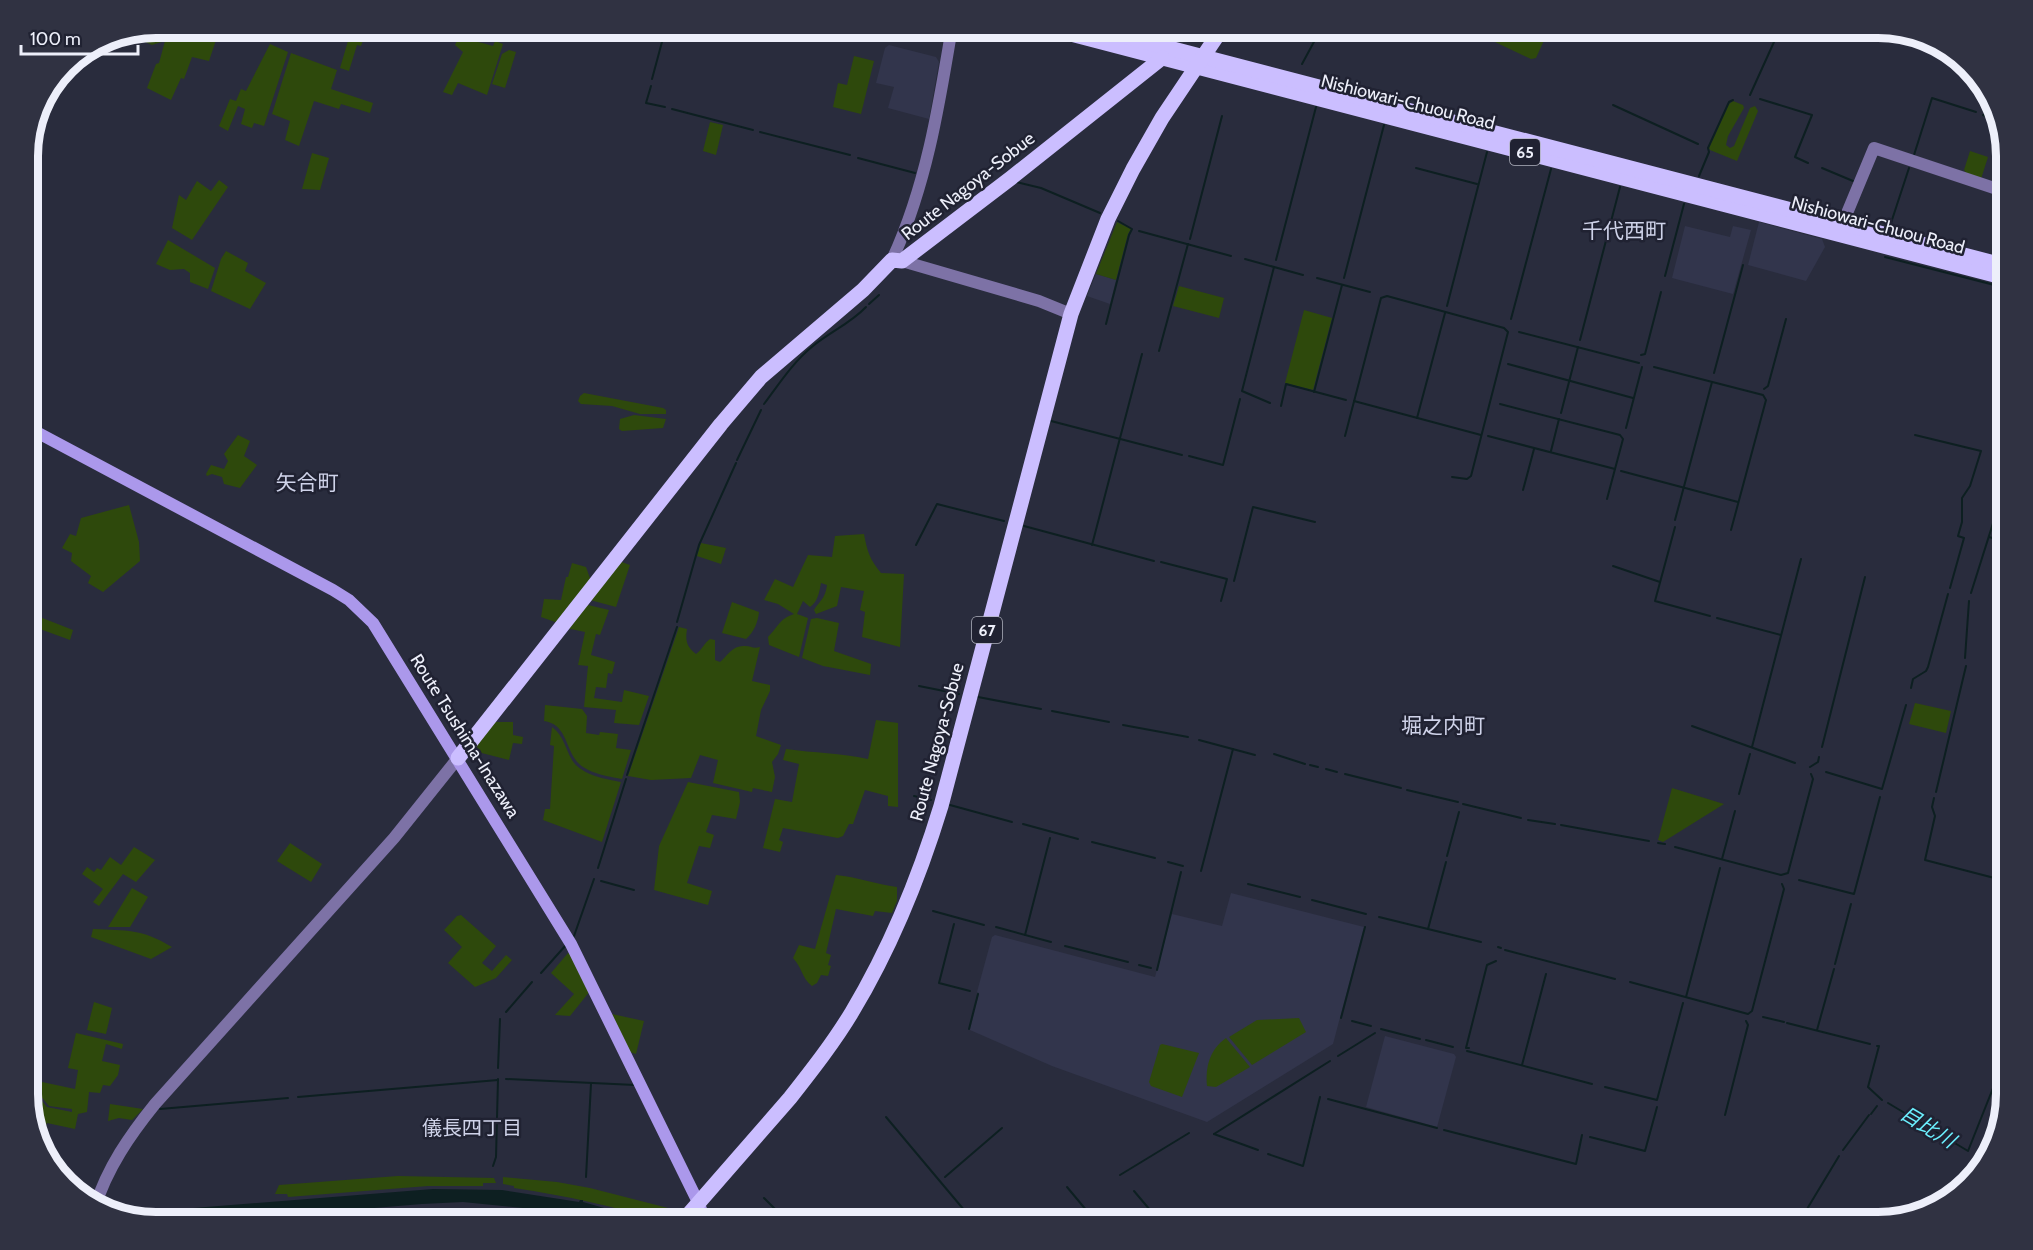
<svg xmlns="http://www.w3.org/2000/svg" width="2033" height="1250" viewBox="0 0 2033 1250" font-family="Cabin,'Noto Sans JP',sans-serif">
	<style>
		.built { fill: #32354c }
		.green { fill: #2e490c }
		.water { fill: #0d1f21 }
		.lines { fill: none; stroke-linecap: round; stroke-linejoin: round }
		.stream { stroke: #0d1f21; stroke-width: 2 }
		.tertiary { stroke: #7d72a6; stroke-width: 12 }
		.secondary { stroke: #ab98eb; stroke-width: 12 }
		.primary { stroke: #cbbeff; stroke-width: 15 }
		.labels { text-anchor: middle; stroke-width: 5; stroke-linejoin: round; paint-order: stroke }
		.shield { fill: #202232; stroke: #b0b2be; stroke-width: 1.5 }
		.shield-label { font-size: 16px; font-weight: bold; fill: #edeffa }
		.street-label { font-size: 18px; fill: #edeffa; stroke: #202232 }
		.water-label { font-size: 20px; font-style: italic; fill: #6cf1ff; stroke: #202232 }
		.neighbourhood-label { font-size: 20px; fill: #cfd3e9; stroke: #202232 }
		.quarter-label { font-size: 21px; fill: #cfd3e9; stroke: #202232 }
		.rim { fill: none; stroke: #edeffa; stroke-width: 8 }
	</style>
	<rect width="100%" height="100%" fill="#292c3d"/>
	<g class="built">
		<path d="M889,45l47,12 3,5 -10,57 -41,-11 6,-21 -18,-4 9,-35z"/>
		<path d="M1759,222l63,17 3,8 -19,34 -58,-16z"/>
		<path d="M1685,226l45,11 3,-11 18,4 -18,64 -61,-16z"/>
		<path d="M1096,274l20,6 -6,24 -23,-8z"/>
		<path d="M1231,893l133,34 -31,117 -126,78 -155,-56 -82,-36 9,-37 -2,-1 15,-55 3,-2 160,42 17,-63 50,12z"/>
		<path d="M1385,1036l69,18 2,3 -19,70 -71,-20z"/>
	</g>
	<g class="green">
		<path d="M155,27l65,1 -11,33 -17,-4 -8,22 -3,-1 -10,22 -24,-12 9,-24 3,-1 6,-22 -13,4 -27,-12 -6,12 -15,-7 2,-1z"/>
		<path d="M306,27h62l-7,19 -4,-1 -8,26 -9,-3 8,-27 -11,-4 -2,5 -16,-6 1,-5z"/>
		<path d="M1497,27h31l18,9 -10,22 -5,1 -36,-17 -2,-5z"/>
		<path d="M459,37c11,4 22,5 34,9l2,-5 8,3 -16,51 -29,-12 -6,12 -9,-3 20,-40 -8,-7z"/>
		<path d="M270,44l18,8 -24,74 -10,-3 -2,5 -11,-4 4,-15 -7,-3 -10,25 -9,-5 11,-27 6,2 5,-12 5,2z"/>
		<path d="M509,50l7,2 -11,36 -13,-4 10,-30z"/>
		<path d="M291,53l46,17 -6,19 42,14 -3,10 -29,-9 -2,5 -25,-8 -15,45 -14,-6 5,-19 -18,-7z"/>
		<path d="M854,56l20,5 -13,53 -28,-7 5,-24 9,2z"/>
		<path d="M1733,101l10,4 1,3 -16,28 -2,9 4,3 4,-2 16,-38 5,-2 3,5 -21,50 -27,-11 -1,-2 20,-44z"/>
		<path d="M710,122l13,3 -7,30 -13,-4z"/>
		<path d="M1970,151l18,6 -7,22 -14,-5 -3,-4z"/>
		<path d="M312,153l17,5 -9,32 -18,-1z"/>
		<path d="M219,180l9,7 -36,53 -20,-12 7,-33 7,5 11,-19 14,10z"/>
		<path d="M1117,222l14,7 -3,5 -12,46 -20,-6z"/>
		<path d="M168,240l47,28 -7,21 -18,-7v-9l-6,-4 -14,1 -14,-6z"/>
		<path d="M226,251l22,12 -3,8 21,12 -16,26 -39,-18 10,-32z"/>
		<path d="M1179,286l45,12 -5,20 -46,-12z"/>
		<path d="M1304,310l28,8 -19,72 -28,-7z"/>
		<path d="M584,393l79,15 3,2v4h-26l-28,-8 -31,-2 -3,-3 2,-5z"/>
		<path d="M634,415l32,4 -3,9 -41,3 -3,-2 1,-10z"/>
		<path d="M238,435l12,6 -6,15 13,9 -17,23 -16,-4 -2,-7 -10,-3 -5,2 -1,-2 5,-9 13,4 4,-8 -4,-7z"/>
		<path d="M129,505l10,37 1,19 -37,31 -15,-9 3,-7 -20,-15 1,-8 -10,-5 8,-14 6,2 5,-18z"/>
		<path d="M864,534c3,17 6,26 17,39l23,1 -4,73 -38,-10 3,-25 -5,-2 4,-19 -23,-4 -4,19 -21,8 -2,-4c7,-11 11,-11 13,-25l-6,-2c-2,10 -3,18 -11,24l-7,-6 -6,13 11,4 -9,39 -30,-12 -1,-8c11,-11 11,-18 26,-23l-16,-10 -14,-4 11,-21 18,8 15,-32 24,2 3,-21z"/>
		<path d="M701,543l25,5 -5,16 -24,-8z"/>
		<path d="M619,561l11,4 -14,42 -26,-7z"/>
		<path d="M572,563l14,4 5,14 -33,42 -17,-6 3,-18 17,1 5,-23h2z"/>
		<path d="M732,602l27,10c-1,10 -5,20 -13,27l-24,-6z"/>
		<path d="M584,604l25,6 -9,25 -4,-1 -5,21 24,7 -3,12 -4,-1 -2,15 -10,-1 -2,11 28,4 2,-12 25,6 -10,29 -25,-2 2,-13 -32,-3 4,-41 -10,-1 7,-33 -19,-4z"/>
		<path d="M27,612l46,18 -3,10 -41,-15 -2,6z"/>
		<path d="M817,618l22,5 -5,28 37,13 -1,11 -47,-9 -21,-8 9,-39z"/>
		<path d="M679,627l8,2c-2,12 0,18 9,25 6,-4 8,-11 14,-15l5,1v20l5,2c8,-7 13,-17 25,-16 6,0 8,3 15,1l-8,34 18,4v6l-9,19 -5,26 25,9 -3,9 -6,8 3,15 -3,15 -19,-4 -1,4 -39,-9 5,-23 -18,-5 -9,23 -40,2 -23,-4z"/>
		<path d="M1915,703l36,8 -5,22 -37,-9z"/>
		<path d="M545,705l37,4 5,7 -1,17 13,2 1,-3 18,2 -2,14 15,2 -9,29c-15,-3 -38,-6 -47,-20 -10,-15 -10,-35 -31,-38z"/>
		<path d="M876,720l22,3v84l-10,-1v-10l-23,-6 -12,34h-4l-6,12 -5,2 -55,-10 -4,12 4,2 -3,10 -17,-4 12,-49 17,3 7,-38 -16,-4 3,-11c28,4 55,4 82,10z"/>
		<path d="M492,722h21v13l10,2 -1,7 -9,-1 -4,17 -39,-10z"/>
		<path d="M552,727c12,9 13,21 20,33 9,15 33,19 49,22l-19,60 -59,-22 2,-11h5l4,-63 -4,-1z"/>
		<path d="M688,782l51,10 1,10 -4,17 -24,-4 -6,17 8,3 -4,13 -11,-2 -12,37 25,8 -4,14 -54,-15 5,-44z"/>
		<path d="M1672,788l52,16 -61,38 -5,-2z"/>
		<path d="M290,843l32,21 -11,18 -34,-21z"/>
		<path d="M134,847l21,13 -19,22 -13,-8 -24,32 -6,-4 10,-13 -21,-15 5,-7 7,5 3,-4 4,2 9,-13 11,8z"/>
		<path d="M836,875c21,2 40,9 61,12v14l-5,12 -17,-2 -2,5 -37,-7 -10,44 5,2 -3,10 3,1 -3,10 -7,-1 -4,8 -5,3c-11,-9 -9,-17 -19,-28l6,-13 16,4z"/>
		<path d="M132,888l16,9 -18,30h-22z"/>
		<path d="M461,915l35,31 -14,17 10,8 14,-16 6,5 -16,18 -21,9 -27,-24 14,-16 -18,-17 13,-14z"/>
		<path d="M93,929c35,2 47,-1 79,18l-21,12 -60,-22z"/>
		<path d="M568,953l4,2 18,36 -20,25 -15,-1 19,-21 -23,-21z"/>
		<path d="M94,1002l18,6 -6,26 -19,-4z"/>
		<path d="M612,1014l32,7 -8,33 -6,-2z"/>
		<path d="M1299,1018l7,14 -54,33 -23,-28 28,-17z"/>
		<path d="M76,1033l47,11 -1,5 -16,-5 -4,17 18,4 -2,10 -8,11 -7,-1 -3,8 -11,-1 -2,20 -9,2 -3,15 -28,-6 -4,8 -8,-1 -8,-27v-26l12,4 -3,13 11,13 25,5v-3l-23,-3 -10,-12 3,-12 33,7 3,-19 -10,-2z"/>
		<path d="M1226,1038l24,29 -34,20 -9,-1c-2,-19 3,-37 19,-48z"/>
		<path d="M1162,1044l37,9 -17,44 -31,-11 -2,-4 11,-37z"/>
		<path d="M110,1104l33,5 -11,11 -13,-2 -11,3z"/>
		<path d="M398,1176l96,2 2,5h-13v3h-55l-140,11 -1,-3h-12l4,-9z"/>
		<path d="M503,1177l54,5 33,6 82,21v2l5,1 -9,11h-3c-49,-17 -99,-27 -151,-35v-2l-11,-2z"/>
	</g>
	<path class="water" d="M433,1189l69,1 77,12 1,-2h3v2l74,21h-52l-82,-15 -60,-6 -41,2 -228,19h-39l-65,-18 39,5 48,1 4,-2z"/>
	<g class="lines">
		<g class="stream">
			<path d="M1302,64l20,-37"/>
			<path d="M652,79l14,-52"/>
			<path d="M651,86l-5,17 19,4"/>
			<path d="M1750,95l24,-53"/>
			<path d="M1760,99l52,16 -17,42 13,6"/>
			<path d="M1613,105l85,39"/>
			<path d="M672,109l81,21"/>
			<path d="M1983,115l14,5"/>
			<path d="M760,132l90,23"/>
			<path d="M1914,155l18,-57 44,14"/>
			<path d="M858,158l57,15"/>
			<path d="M1416,168l61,16"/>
			<path d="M1822,168l31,13"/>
			<path d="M1699,176l10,-24 -1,-4 21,-46 4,-2"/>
			<path d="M1016,182l25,6 59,25"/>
			<path d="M1890,226l19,-58"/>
			<path d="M1139,231l92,25"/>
			<path d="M1190,239l32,-123"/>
			<path d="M1885,257l121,31"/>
			<path d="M1245,259l58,16"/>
			<path d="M1276,260l40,-153"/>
			<path d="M1665,276l19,-72"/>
			<path d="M1317,278l53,14"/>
			<path d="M1344,278l40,-153"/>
			<path d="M869,304l10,-9"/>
			<path d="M1447,306l40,-154"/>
			<path d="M1511,319l40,-150"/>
			<path d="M1106,324l23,-89 3,-6 -14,-8"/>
			<path d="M1519,332l120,31"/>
			<path d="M1580,340l40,-153"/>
			<path d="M1159,351l29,-107"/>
			<path d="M1641,355l4,-1 16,-62"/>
			<path d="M1508,364l125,34"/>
			<path d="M1654,367l109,28 3,5 -35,130"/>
			<path d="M1714,373l29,-108"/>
			<path d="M1764,389l4,-3 18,-67"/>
			<path d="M1314,392l28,-107"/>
			<path d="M1354,401l127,34"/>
			<path d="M1270,403l-28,-12 32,-124"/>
			<path d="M764,404c15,-20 29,-42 49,-58 17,-14 38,-23 53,-39"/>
			<path d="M1500,404l120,31 3,4 -16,60"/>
			<path d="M1281,406l5,-22 60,16"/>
			<path d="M1561,413l17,-66"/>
			<path d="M1417,418l28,-105"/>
			<path d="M1051,421l131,34"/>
			<path d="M1626,428l16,-61"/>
			<path d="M1915,435l66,16 -11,35 -8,12v24l-4,14 6,2 -14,50"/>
			<path d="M1345,436l36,-138 6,-2 117,32 4,4 -37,144 -4,3 -15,-2"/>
			<path d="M1488,436l127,33"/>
			<path d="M1551,451l8,-32"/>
			<path d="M1189,456l34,9 17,-66"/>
			<path d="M737,460l24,-50"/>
			<path d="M1621,471l117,31"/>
			<path d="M1523,490l11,-41"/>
			<path d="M1675,520l37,-138"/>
			<path d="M1024,526l130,35"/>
			<path d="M1675,527l-20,74 55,15"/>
			<path d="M1989,537l17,5"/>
			<path d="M916,545l21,-41 67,17"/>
			<path d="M1092,545l50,-191"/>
			<path d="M1161,562l66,17 -6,22"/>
			<path d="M1613,566l47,16"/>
			<path d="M1234,581l19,-74 62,15"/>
			<path d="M1971,593l35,-111"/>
			<path d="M1717,618l64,17"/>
			<path d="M677,622l22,-77 37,-82"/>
			<path d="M1965,658l4,-57"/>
			<path d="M919,686l40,8"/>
			<path d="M1911,688l2,-9 13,-8 2,-4 20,-73"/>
			<path d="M978,697l63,12"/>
			<path d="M1052,711l57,11"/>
			<path d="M1123,725l65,12"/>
			<path d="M1692,726l103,37"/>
			<path d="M1199,740l56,15"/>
			<path d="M1752,747l49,-188"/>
			<path d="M1822,747l43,-170"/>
			<path d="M1274,754l31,10"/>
			<path d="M1310,765l8,2"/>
			<path d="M1810,767l8,-5 1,-5"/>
			<path d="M1326,769l11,3"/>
			<path d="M1826,772l56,17 24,-84"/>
			<path d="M1345,774l56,14"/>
			<path d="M627,775l50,-148"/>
			<path d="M1407,790l51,12"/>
			<path d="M1936,792l30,-126"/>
			<path d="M1739,794l11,-40"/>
			<path d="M914,796l17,4"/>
			<path d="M1934,798l-2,9 3,9 -10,44 81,21"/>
			<path d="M1463,804l58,14"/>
			<path d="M950,805l62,17"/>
			<path d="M1528,820l27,4"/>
			<path d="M1023,824l55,15"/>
			<path d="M1561,825l88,16"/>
			<path d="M1092,842l63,16"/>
			<path d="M1658,843l7,1"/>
			<path d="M1675,847l106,28 7,-2 25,-94 -2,-5"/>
			<path d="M1447,856l12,-44"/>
			<path d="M1722,859l13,-48"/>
			<path d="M1168,862l15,4"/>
			<path d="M598,868l28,-89"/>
			<path d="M1201,871l32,-122"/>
			<path d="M1799,880l55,14 26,-97"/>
			<path d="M601,881l33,9"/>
			<path d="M1248,884l52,13"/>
			<path d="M1312,900l54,14"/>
			<path d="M933,911l51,14"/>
			<path d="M1379,917l102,25"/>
			<path d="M954,924l-15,59 31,8"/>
			<path d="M996,927l55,15"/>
			<path d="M1428,929l18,-67"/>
			<path d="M1025,935l25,-97"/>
			<path d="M574,936l20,-57"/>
			<path d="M1065,946l63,16"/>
			<path d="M1498,947l3,1"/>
			<path d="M1505,950l110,29"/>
			<path d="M1835,964l16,-60"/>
			<path d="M1139,965l12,3"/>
			<path d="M1157,970l24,-98"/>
			<path d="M541,973l25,-28"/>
			<path d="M1630,982l118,32 4,-3 32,-122 -2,-5"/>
			<path d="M1686,997l34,-129"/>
			<path d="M506,1012l26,-30"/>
			<path d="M1763,1017l21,5"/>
			<path d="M1341,1018l24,-91"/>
			<path d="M1352,1021l19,5"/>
			<path d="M1787,1023l83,21"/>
			<path d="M969,1029l9,-35"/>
			<path d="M1381,1029l39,10"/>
			<path d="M1817,1030l17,-61"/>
			<path d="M1426,1040l27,7"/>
			<path d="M1877,1046h2l-11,41 14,13"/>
			<path d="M1469,1048h-3l21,-83 9,-4"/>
			<path d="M1467,1051l125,33"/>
			<path d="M1338,1056l37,-23"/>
			<path d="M1522,1065l24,-91"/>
			<path d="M498,1068l2,-49"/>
			<path d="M506,1079l129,6"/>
			<path d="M1605,1087l52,13 26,-97"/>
			<path d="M298,1097l200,-17"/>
			<path d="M1328,1099l109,29"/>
			<path d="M1888,1103l80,48 33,-83"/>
			<path d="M160,1109l128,-11"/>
			<path d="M1871,1114l6,-8"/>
			<path d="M1725,1115l23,-90 -2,-4"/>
			<path d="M886,1117l89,106"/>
			<path d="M1444,1130l132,34 6,-29"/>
			<path d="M1214,1134l116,-73"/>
			<path d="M1214,1134l44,16"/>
			<path d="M1590,1137l55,14 12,-44"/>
			<path d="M1843,1150l26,-35"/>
			<path d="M1268,1154l35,12 17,-69"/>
			<path d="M1975,1155l12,6"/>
			<path d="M493,1166l3,-9 2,-78"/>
			<path d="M1120,1175l69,-42"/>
			<path d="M586,1177l5,-93"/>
			<path d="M945,1177l57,-49"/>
			<path d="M1067,1187l30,36"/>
			<path d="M1134,1191l27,32"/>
			<path d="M764,1198l25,25"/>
			<path d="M1807,1209l32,-53"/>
			<path d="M1800,1223l4,-7"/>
		</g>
		<g class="tertiary">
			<path d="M1840,230l34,-82 132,44"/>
			<path d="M892,260c34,-73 47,-154 60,-233"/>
			<path d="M902,261l137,40 32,13"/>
			<path d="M95,1207c12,-39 35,-72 60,-103l239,-266 64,-80"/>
		</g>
		<path class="secondary" d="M27,427l306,163 16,10 24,23 198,321 128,260 7,19"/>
		<g class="primary">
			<path d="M1044,27l962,251"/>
			<path d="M1089,27l917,239"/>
			<path d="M458,758l263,-334 40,-47 102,-87 29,-30 10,1 109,-83 151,-120"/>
			<path d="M681,1223l109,-125c22,-28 44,-56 62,-86 39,-65 67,-134 89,-206l130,-492 37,-95 25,-50 29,-51 61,-91"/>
		</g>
	</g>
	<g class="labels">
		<g class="shield">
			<rect x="1510" y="139" width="30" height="26" rx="4.5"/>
			<rect x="972" y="617" width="30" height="26" rx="4.5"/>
		</g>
		<g class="shield-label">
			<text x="1525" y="158">65</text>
			<text x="987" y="636">67</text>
		</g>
		<g class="street-label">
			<text transform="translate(1408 102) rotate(14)" y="6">Nishiowari-Chuou Road</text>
			<text transform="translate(968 186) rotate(-38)" y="6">Route Nagoya-Sobue</text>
			<text transform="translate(1878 225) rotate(15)" y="6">Nishiowari-Chuou Road</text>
			<text transform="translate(465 736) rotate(58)" y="6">Route Tsushima-Inazawa</text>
			<text transform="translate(937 742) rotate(-75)" y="6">Route Nagoya-Sobue</text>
		</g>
		<g class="water-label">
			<text transform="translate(1928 1127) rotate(31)" y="7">目比川</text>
		</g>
		<g class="neighbourhood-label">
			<text x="472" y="1135">儀長四丁目</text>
		</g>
		<g class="quarter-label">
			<text x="1624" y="238">千代西町</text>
			<text x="307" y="490">矢合町</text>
			<text x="1443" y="733">堀之内町</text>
		</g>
	</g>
	<path d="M0 0H2033V1250H0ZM156 38H1878A118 118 0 0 1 1996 156V1094A118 118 0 0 1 1878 1212H156A118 118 0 0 1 38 1094V156A118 118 0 0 1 156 38Z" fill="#303242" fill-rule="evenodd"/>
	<path class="rim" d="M156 38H1878A118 118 0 0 1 1996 156V1094A118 118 0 0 1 1878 1212H156A118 118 0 0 1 38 1094V156A118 118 0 0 1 156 38Z"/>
	<path d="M21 45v9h117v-9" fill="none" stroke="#edeffa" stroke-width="3"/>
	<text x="30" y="45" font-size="18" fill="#edeffa" stroke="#202232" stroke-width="4.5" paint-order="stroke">100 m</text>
</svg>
